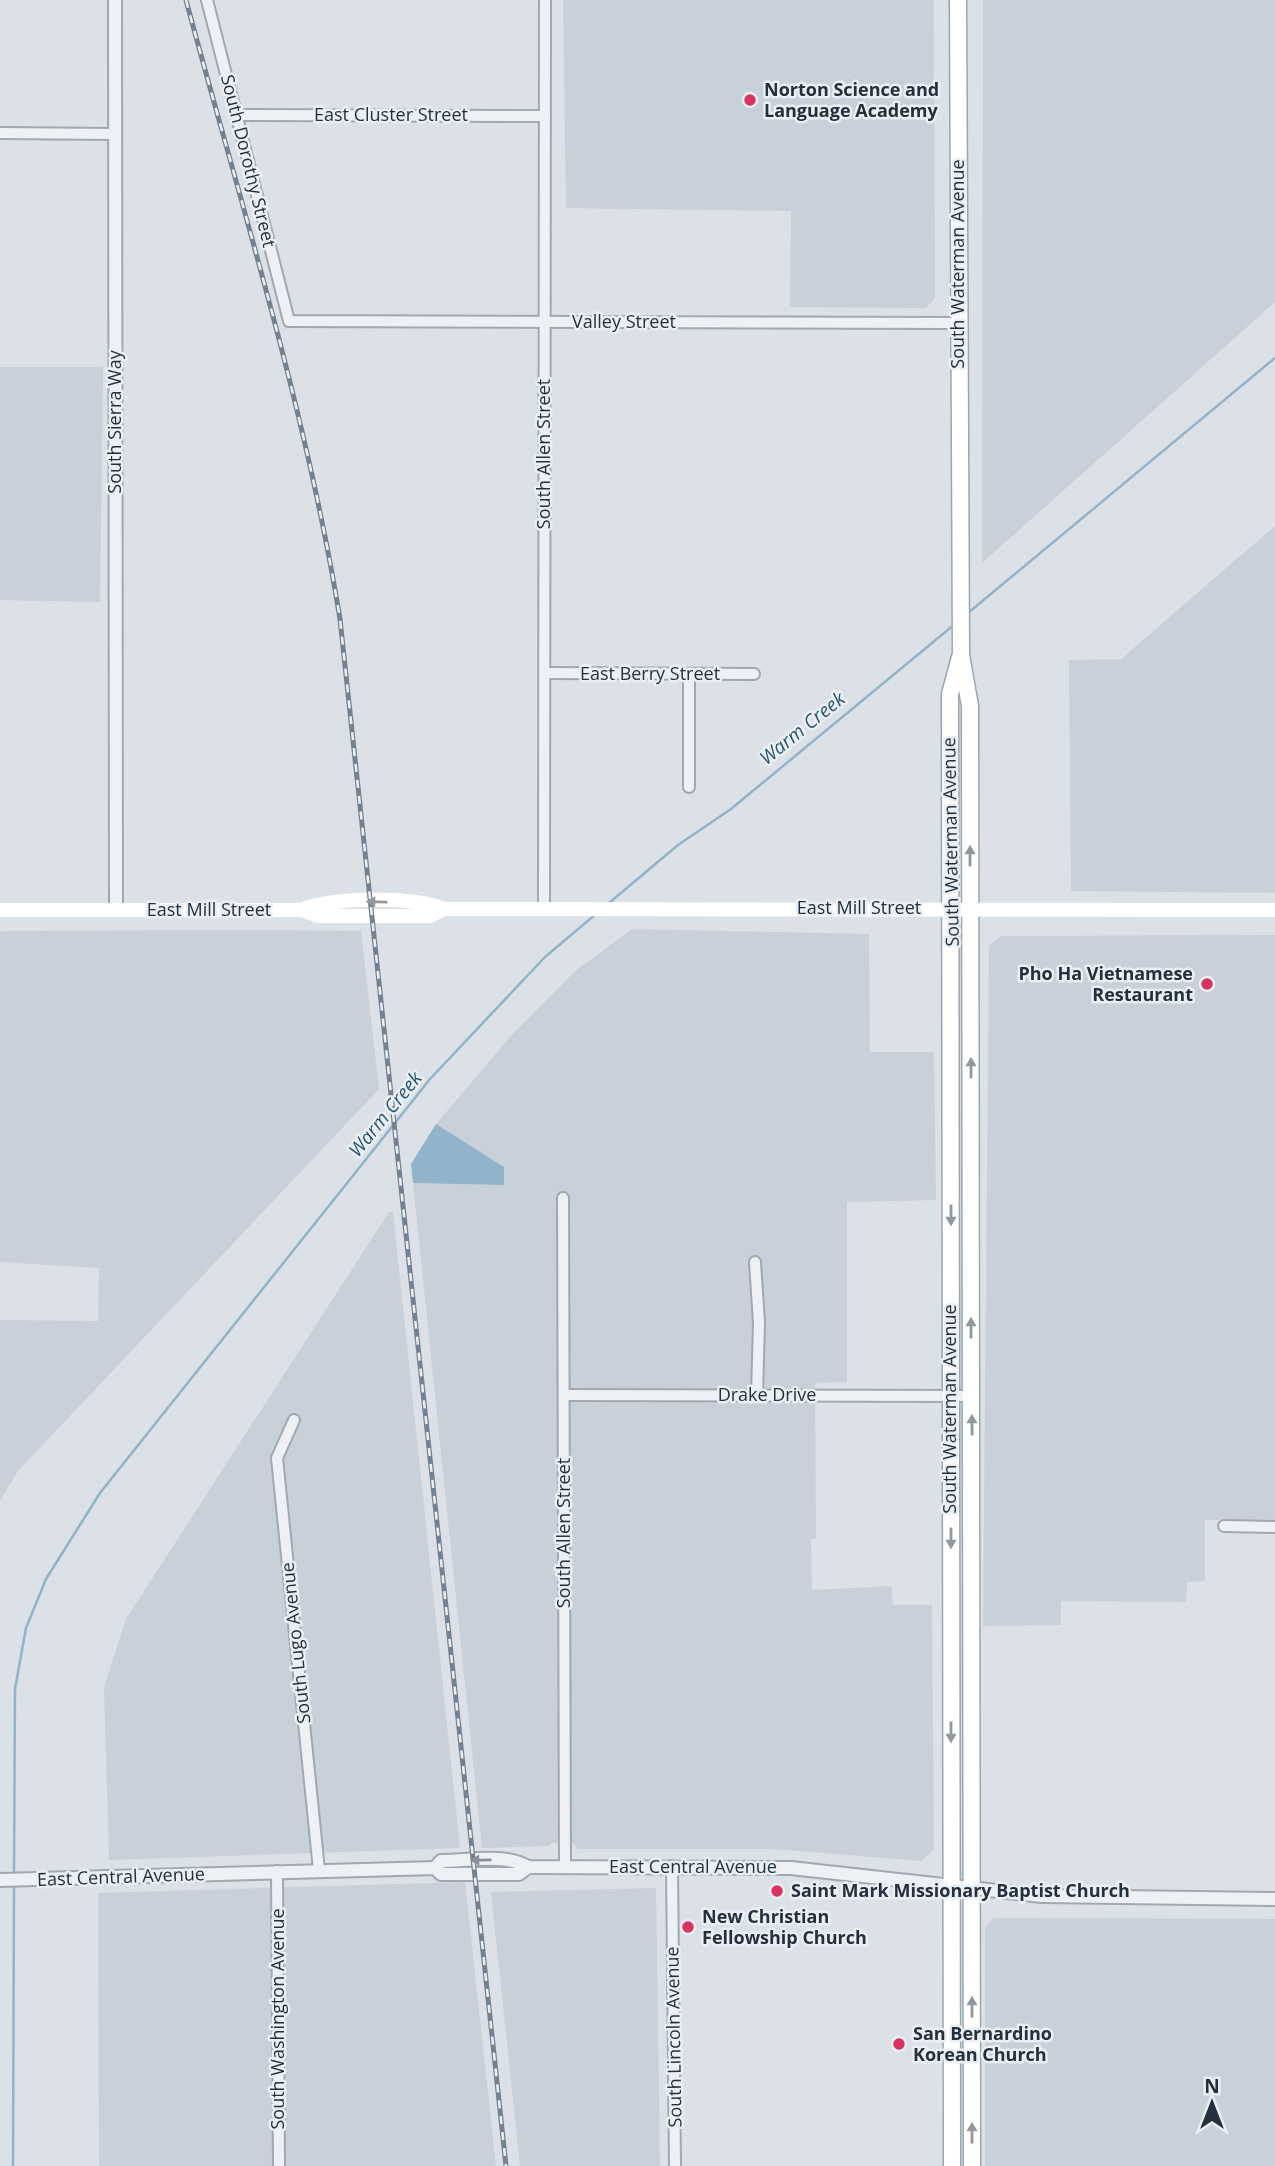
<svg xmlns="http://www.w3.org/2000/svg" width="1275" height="2166" viewBox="0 0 1275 2166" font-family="'Open Sans',sans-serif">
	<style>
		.built { fill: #c8d0d9 }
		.water { fill: #92b4ca }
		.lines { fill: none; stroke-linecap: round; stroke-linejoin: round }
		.stream { stroke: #92b4ca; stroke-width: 2.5 }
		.minor-casing { stroke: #a0a8b0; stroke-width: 14 }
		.tertiary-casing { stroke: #a0a8b0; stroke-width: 16 }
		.primary-casing { stroke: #99a7b3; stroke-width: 19 }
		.minor { stroke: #edf1f5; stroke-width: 10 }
		.tertiary { stroke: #edf1f5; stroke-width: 12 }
		.secondary { stroke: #fff; stroke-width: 14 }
		.primary { stroke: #fff; stroke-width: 16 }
		.rail-casing { stroke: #738291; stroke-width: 5 }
		.rail { stroke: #eaeff4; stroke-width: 2.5; stroke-dasharray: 8; stroke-linecap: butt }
		.oneway { fill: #92989e }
		.oneway2 { fill: #889099 }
		.poi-dot { fill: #d73461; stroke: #eaeff4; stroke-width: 2.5 }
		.labels { text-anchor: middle; stroke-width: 5; stroke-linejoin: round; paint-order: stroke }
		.poi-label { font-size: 18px; font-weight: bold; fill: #24303d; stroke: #eaeff4; text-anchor: start }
		.street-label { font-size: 18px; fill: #24303d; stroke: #eaeff4 }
		.water-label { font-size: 19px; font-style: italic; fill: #2c5574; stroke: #eaeff4 }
	</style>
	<rect width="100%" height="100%" fill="#dbe1e6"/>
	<g class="built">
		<path d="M563,0h371l1,298 -9,10 -136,-1 1,-96 -225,-3z"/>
		<path d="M983,0h292v302l-293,261z"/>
		<path d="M0,367h103l-3,235 -100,-2z"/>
		<path d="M1275,526v367l-204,-2 -2,-231 52,-1z"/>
		<path d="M632,929l237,5 1,118h64l2,148 -89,2v180l-32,1 1,156h-5l1,51 79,-4 2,19h39l2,244 -12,12 -150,-12h-194l-5,-6h-21l-3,3 -67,2 -69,-665 91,2v-18l-68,-43 74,-87 64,-65z"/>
		<path d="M240,930l121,1 18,158 -361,382 -18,30v-181l98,1 1,-53 -99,-6v-331z"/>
		<path d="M1275,935v585h-70v61l-18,1 -1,20 -125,-1v24l-78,1 6,-680 12,-10z"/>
		<path d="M389,1212h4l67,636 -351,12 -5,-173 22,-68z"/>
		<path d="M465,1882l31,284h-397l-1,-273z"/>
		<path d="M656,1888l4,278h-140l-29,-274z"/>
		<path d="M993,1918l282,1v247h-290v-237z"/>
	</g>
	<path class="water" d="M436,1124l68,43v18l-91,-2 -2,-19z"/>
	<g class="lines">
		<g class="stream">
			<path d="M968,613l307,-255"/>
			<path d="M609,903l69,-58 53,-36 224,-185"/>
			<path d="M14,1875l1,-186 11,-61 20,-49 54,-86 330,-414 115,-122 51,-43"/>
			<path d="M13,2166l1,-281"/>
		</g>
		<defs>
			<g id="minor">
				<path d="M207,0l82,321 669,2"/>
				<path d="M237,115l308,1"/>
				<path d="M0,133l115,1"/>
				<path d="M545,673l209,1"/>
				<path d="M689,674v113"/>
				<path d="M544,909l1,-909"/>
				<path d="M563,1198l2,669"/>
				<path d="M755,1262l4,61 -2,71"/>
				<path d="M564,1395l407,1"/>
				<path d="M294,1420l-17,38 42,412"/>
				<path d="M1224,1526l51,1"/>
				<path d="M672,1866l3,300"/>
				<path d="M277,1871l2,295"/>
			</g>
			<g id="tertiary">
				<path d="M115,0l1,909"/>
				<path d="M435,1868l6,-7c26,0 64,-8 87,6l263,1 251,28 233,3"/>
				<path d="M0,1880l435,-12 6,6h78l9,-7"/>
			</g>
			<g id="primary">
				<path d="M958,0l3,655 9,51 2,1460"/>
				<path d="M952,2166l-2,-1472 10,-37"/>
			</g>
		</defs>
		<use href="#minor" class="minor-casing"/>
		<use href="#tertiary" class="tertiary-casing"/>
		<use href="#primary" class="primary-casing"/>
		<use href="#minor" class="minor"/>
		<use href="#tertiary" class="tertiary"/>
		<g class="secondary">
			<path d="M0,910h301l17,6h112l14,-7"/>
			<path d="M301,910c29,-13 114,-14 143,-1l831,1"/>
		</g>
		<use href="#primary" class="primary"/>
		<defs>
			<path id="rail" d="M186,0c55,205 120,410 154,619l166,1547"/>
		</defs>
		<use href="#rail" class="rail-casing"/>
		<use href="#rail" class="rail"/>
	</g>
	<defs><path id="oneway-solid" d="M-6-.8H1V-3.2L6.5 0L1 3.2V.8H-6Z" transform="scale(1.75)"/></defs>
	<g class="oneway">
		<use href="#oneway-solid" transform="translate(970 856) rotate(-90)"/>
		<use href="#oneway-solid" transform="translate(377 902) rotate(-179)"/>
		<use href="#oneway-solid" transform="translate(971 1068) rotate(-90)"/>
		<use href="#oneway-solid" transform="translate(951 1215) rotate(90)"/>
		<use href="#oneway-solid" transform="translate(971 1328) rotate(-90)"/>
		<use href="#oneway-solid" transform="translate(972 1425) rotate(-91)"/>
		<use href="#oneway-solid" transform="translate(951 1538) rotate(90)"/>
		<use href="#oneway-solid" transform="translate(951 1732) rotate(90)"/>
		<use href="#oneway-solid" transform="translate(972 2007) rotate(-90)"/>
		<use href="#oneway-solid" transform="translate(972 2133) rotate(-90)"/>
	</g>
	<use class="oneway2" href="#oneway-solid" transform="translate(481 1860) rotate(179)"/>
	<g class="poi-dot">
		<circle cx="750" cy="100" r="7"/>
		<circle cx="1207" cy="984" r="7"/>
		<circle cx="777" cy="1891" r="7"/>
		<circle cx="688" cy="1927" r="7"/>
		<circle cx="899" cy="2044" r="7"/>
	</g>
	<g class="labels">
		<g class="poi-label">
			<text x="764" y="96">Norton Science and<tspan x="764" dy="21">Language Academy</tspan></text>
			<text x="1193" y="980" text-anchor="end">Pho Ha Vietnamese<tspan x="1193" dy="21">Restaurant</tspan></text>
			<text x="791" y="1897">Saint Mark Missionary Baptist Church</text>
			<text x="702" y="1923">New Christian<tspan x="702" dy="21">Fellowship Church</tspan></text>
			<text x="913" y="2040">San Bernardino<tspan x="913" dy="21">Korean Church</tspan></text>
		</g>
		<g class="street-label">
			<text x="391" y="121">East Cluster Street</text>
			<text transform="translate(248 161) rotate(76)" y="6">South Dorothy Street</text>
			<text transform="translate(958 264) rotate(-90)" y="6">South Waterman Avenue</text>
			<text x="624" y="328">Valley Street</text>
			<text transform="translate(115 422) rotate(-90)" y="6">South Sierra Way</text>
			<text transform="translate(544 454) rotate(-90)" y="6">South Allen Street</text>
			<text x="650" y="680">East Berry Street</text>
			<text transform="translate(951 842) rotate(-91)" y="6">South Waterman Avenue</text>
			<text x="859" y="914">East Mill Street</text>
			<text x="209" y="916">East Mill Street</text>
			<text x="767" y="1401">Drake Drive</text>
			<text transform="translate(950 1409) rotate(-90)" y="6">South Waterman Avenue</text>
			<text transform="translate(564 1533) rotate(-90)" y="6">South Allen Street</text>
			<text transform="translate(296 1643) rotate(-96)" y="6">South Lugo Avenue</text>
			<text x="693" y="1873">East Central Avenue</text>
			<text transform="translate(121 1877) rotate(-2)" y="6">East Central Avenue</text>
			<text transform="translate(278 2019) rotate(-90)" y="6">South Washington Avenue</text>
			<text transform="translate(674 2037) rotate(-91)" y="6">South Lincoln Avenue</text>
		</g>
		<g class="water-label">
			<text transform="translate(802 728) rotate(-39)" y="7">Warm Creek</text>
			<text transform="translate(385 1114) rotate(-51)" y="7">Warm Creek</text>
		</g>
	</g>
	<g transform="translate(1212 2103)" stroke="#eaeff4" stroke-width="5" paint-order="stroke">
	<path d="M0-5L12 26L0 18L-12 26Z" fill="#24303d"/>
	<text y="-10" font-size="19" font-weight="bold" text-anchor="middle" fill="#24303d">N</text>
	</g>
</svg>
